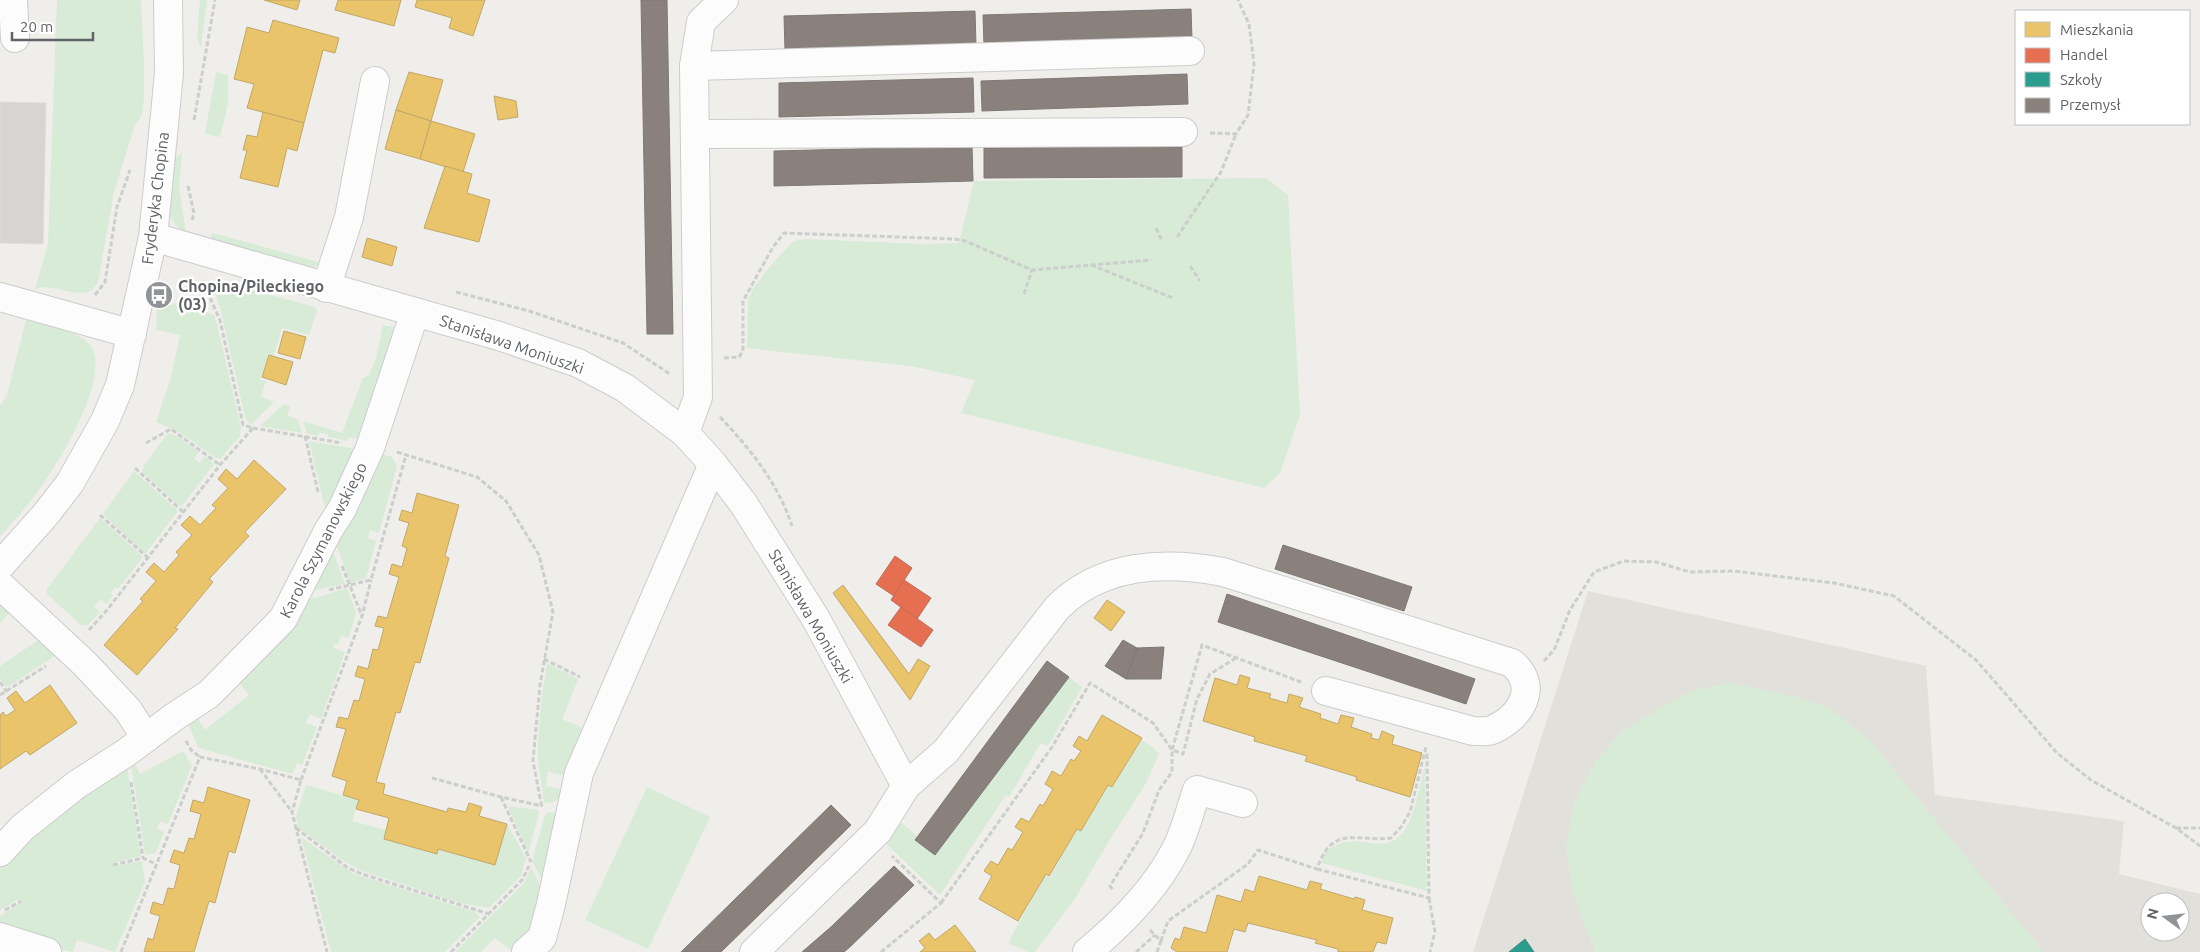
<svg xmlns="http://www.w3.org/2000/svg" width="2200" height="952" viewBox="0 0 2200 952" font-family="Ubuntu,sans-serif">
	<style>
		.education { fill: #e2e0da; fill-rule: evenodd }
		.green { fill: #d8ebd6 }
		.homes { fill: #e9c46a; stroke: #c0a769 }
		.shops { fill: #e76f51; stroke: #be6b58 }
		.schools { fill: #2a9d8f; stroke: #3a8c83 }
		.industry { fill: #8a817c; stroke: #7d7876 }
		.building { fill: #d6d5d3; stroke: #deddd9 }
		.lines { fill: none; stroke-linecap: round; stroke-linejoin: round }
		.minor-casing { stroke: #cbcccc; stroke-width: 30 }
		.path { stroke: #cacfcc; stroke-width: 3; stroke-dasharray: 5 2.5; stroke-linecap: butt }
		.minor { stroke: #fdfcfc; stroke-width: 28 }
		.labels { text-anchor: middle; stroke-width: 5; stroke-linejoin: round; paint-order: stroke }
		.street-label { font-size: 16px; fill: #5f6368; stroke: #fff }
		.poi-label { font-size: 16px; font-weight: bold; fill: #5f6368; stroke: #fff; text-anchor: start }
	</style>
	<rect width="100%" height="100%" fill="#efeeea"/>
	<path class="education" d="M1588,591l338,75 9,129 189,26 -5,53 81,20v58h-727zM2150,902h30v30h-30z"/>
	<g class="green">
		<path d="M57,0h84l3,62v36l-2,17 -7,10 -21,67 -16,90c-12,24 -43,-1 -63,7l13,-45z"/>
		<path d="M200,0h7l-6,48 -4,-9z"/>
		<path d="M216,72l12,3v29l-8,33 -15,-3z"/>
		<path d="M182,152l-3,36 7,45c-10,-6 -16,-14 -19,-25l8,-50z"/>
		<path d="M1266,178l22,17 12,220 -20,58 -16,15 -303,-75 14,-33 -64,-14 -164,-18 1,-48 5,-11 13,-18 27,-30 13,-2 116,5 37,-1 15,-62z"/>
		<path d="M211,233l13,3 98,27 -9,4 -101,-27z"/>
		<path d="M215,280l100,27 2,4 -8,24 -27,-7 -8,27 -5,-1 -9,25 6,2 -5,16 13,5 -24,23 -5,-8 -24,-106 -9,-28z"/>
		<path d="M181,303l33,12 3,9 24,104 -1,8 -20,23 -6,-2 -36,-26 -22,-9 15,-45 9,-42 -24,-5 1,-26 14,1z"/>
		<path d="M26,320c17,5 48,10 61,22 27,23 -18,102 -33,125 -15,25 -34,48 -54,69v-130l7,-11z"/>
		<path d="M383,325l11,2 2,10 -37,106 -1,-4 -9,-2 -1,4 -20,-4v-3l-9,-1 -1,3 -11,-2 -4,-13 39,12 21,-55 6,-3 7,-16z"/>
		<path d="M284,404l6,2 -3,10 11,3 4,14 -42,-7z"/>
		<path d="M168,433l7,2 24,17 -5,7 6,4 5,-7 9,8 -33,43 -39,-35 3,-8z"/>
		<path d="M309,441l53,9 -34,71z"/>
		<path d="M375,453l17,4 5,9 -18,67 -9,-3 -2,8 8,3 -10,37 -16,5 -15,-42z"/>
		<path d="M134,471l44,40 -33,43 -42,-40z"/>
		<path d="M100,518l43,39 -25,32 -3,-2 -4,6 2,2 -6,9 -7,-5 -6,8 6,5 -12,13h-7l-34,-31v-5z"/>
		<path d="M330,544l15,40 -40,8z"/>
		<path d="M347,588l9,24 -7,26 -8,-2 -3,9 -4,-1 -1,4 12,4 -24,67 -11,-5 -4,9 11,4 -15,38 -5,-2 -5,11 -93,-26 -13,-28 9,-6 10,16 44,-35 -13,-16 63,-76z"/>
		<path d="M0,602l12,8 -12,13z"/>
		<path d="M37,641h6l16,12 -50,33h-4l-5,-8v-12z"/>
		<path d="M547,663l31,16 -16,40 25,11 -19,46 -20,-4 -2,14 20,4 -2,7 -14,6 -6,-1 -6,-42v-19l3,-39z"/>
		<path d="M1069,677l13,10 -30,53 -5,6 -6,-3 -32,54 -3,-2 -66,100 -57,-54 19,-18 16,14 -3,3 21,14z"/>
		<path d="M1730,683l63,13 37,12 41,34 173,210h-449l-23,-61 -6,-45 8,-43 21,-41 28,-32 67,-39z"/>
		<path d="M1140,739l14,9 5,6 -13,29 -37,58 -35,59 -39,52h-7l-20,-9 37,-68 5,2 27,-49 5,3 27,-47 5,2z"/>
		<path d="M183,751l9,15 -24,58 -8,-3 -3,8 7,3 -8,21 -11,2 -15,-98 10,17z"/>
		<path d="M126,760l15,96 -28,7v3l29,-5 3,21 -30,70 -38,-12 -4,12 -10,-2 -63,-19v-15l22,-14 -3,-3 -19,11v-48z"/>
		<path d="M1425,765l2,126 -105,-28 2,-9c30,-30 59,7 80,-23 11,-15 16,-47 21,-66z"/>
		<path d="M306,785l53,15 -7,21 34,9 -2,9 53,15 1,-5 56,16 13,-41 19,34 -5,18 -32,32 -29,-5 -73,-24 -28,-9 -21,-13 -39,-29 -3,-11z"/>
		<path d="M647,787l63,30 -62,132 -63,-29z"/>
		<path d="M508,806l30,4 1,4 -11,39z"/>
		<path d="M548,812l12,2 -15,72 -13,-25 13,-46z"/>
		<path d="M301,837l51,36 123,39 5,5 -35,35h-114z"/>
		<path d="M531,868l13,25 -8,31 -22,25h-5l-14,-11 -14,14h-26l69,-69z"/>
	</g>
	<g class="homes">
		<path d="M264,0h36l-3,10z"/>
		<path d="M338,0h63l-7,26 -59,-16z"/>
		<path d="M417,0h68l-12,36 -24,-8 3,-10 -37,-11z"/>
		<path d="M273,20l66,18 -4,15 -12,-3 -19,73 -57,-15 7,-24 -20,-5 13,-52 22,6z"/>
		<path d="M409,72l34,8 -12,41 -35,-11z"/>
		<path d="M494,96l22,5 2,16 -20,3z"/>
		<path d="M396,110l35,11 -11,38 -35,-10z"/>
		<path d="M263,112l41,11 -7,28 -10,-3 -9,39 -38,-9 7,-28h-4l4,-15 10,2z"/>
		<path d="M431,121l44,13 -12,38 -43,-13z"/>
		<path d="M445,166l27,8 -5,19 23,7 -11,42 -55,-14z"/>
		<path d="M367,238l30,9 -5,19 -30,-9z"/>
		<path d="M284,331l22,6 -6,22 -22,-6z"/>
		<path d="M269,355l24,7 -7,23 -24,-8z"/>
		<path d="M254,460l32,29 -41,43 4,4 -40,43 4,3 -38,46 3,1 -41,46 -33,-30 39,-44 -3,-2 16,-18 -10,-9 8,-9 10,9 15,-17 -3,-3 16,-17 -11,-10 9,-9 10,9 16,-17 -4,-3 16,-17 -10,-9 8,-10 11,10z"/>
		<path d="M417,493l42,12 -14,51 4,2 -29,105 -5,-1 -15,51 -4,-1 -20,70 9,2 -2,10 64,18 1,-4 18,4 3,-9 13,4 -3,9 28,8 -12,41 -57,-16 -1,5 -53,-15 5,-21 -33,-9 3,-9 -16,-5 4,-14 -15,-5 14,-47 -10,-2 3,-10 9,2 6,-19 5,1 6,-22 -10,-3 3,-10 10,3 5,-20 5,1 6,-22 -9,-2 3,-10 9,2 12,-41 -10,-3 3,-10 10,3 5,-19 -5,-2 7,-23 -10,-3 3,-10 10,3z"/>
		<path d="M843,585l66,89 9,-15 12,7 -20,34 -77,-107z"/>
		<path d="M1107,600l18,12 -14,19 -17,-13z"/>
		<path d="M1240,675l10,3 -3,10 24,6 -2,4 18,5 2,-9 14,4 -4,9 22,7 -1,4 18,6 3,-9 13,3 -3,9 21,7 -1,4 8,2 3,-9 12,5 -2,8 30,9 -12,44 -54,-17 1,-3 -52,-16 2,-5 -53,-15 1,-4 -52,-16 12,-43 22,7z"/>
		<path d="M50,685l27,38 -47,32 -4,-4 -26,18v-54l3,-3 3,4 9,-6 -8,-12 9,-7 9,12z"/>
		<path d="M1102,715l40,23 -30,49 -4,-2 -27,46 -4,-2 -28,47 -3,-2 -28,47 -39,-22 13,-23 -8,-5 7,-10 7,4 10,-17 4,2 11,-18 -8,-5 6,-9 8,4 11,-18 3,2 10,-17 -8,-5 7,-13 9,5 10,-17 3,2 7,-10 -8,-5 6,-10 8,5z"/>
		<path d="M208,787l42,13 -15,53 -6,-2 -14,52 -6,-2 -15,51h-50l4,-14 5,2 7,-24 -10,-3 3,-11 10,3 5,-17 6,1 6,-24 -10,-3 4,-12 10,3 5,-15 5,1 7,-25 -11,-3 3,-11 11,3z"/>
		<path d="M1259,876l48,14 3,-9 12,3 -2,5 34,10 1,-2 10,3 -3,10 31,8 -7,26 -9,-2 -4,10h-35v-3l-23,-6 2,-3 -69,-17 -3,9 -11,-3 -7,23h-50l-6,-4 4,-10 5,2 4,-13 22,6 11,-38 24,7 4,-13 9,3z"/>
		<path d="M955,925l21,27h-56l5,-4 -6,-7 10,-8 6,7z"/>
	</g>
	<g class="shops">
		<path d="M895,556l17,12 -18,28 -18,-12z"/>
		<path d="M904,580l27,18 -14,21 -26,-19z"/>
		<path d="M901,607l32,23 -12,17 -33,-22z"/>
	</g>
	<path class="schools" d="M1525,939l9,13h-25z"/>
	<g class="industry">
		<path d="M641,0h26l6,334h-26z"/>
		<path d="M1191,9l1,30 -208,6 -1,-30z"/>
		<path d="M975,11l1,35 -191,4 -1,-34z"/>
		<path d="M1187,74l1,30 -206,7 -1,-30z"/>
		<path d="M973,78l1,34 -195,5v-34z"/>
		<path d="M972,146l1,35 -199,5v-35z"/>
		<path d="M1182,147v30l-198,1v-30z"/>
		<path d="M1283,545l129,42 -8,24 -129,-42z"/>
		<path d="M1227,594l248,85 -9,25 -248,-82z"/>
		<path d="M1123,640l14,8 -11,31 -21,-13z"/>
		<path d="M1164,647l-3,32h-35l11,-31z"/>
		<path d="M1047,661l22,16 -134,178 -20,-15z"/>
		<path d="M831,805l20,20 -130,127h-40z"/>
		<path d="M894,866l20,19 -63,61 -7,6h-42l30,-26z"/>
	</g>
	<path class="building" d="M0,102l46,1 -3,141 -43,-1z"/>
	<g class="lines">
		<defs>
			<g id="minor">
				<path d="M13,0l2,38"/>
				<path d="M694,66l496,-15"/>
				<path d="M695,134l488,-2"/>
				<path d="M153,237l346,99 79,27 47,25 60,45 28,31 30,39 73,116 90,167"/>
				<path d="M326,288l23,-71 26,-136"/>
				<path d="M0,297l132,37"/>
				<path d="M685,433l13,-36 -4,-331 7,-44 23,-22"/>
				<path d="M0,566l46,-52 24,-31 35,-62 15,-36 33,-148 16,-164 -1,-73"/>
				<path d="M0,585l85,79 43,46 18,28"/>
				<path d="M0,852l22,-24 54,-43 51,-33 47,-35 35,-23 74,-75 45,-88 14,-22 28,-61 45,-136"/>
				<path d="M0,937l47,15"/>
				<path d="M526,952l16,-14 9,-34 28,-131 134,-309"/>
				<path d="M754,952l124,-121 28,-45 40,-35 111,-143c44,-45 109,-47 166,-36l289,91c28,24 9,54 -20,67 -5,2 -13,1 -19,1l-147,-40"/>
				<path d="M1087,952c34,-28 67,-61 88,-101 10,-18 15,-41 22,-61l46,13"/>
			</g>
		</defs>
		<use href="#minor" class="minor-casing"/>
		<g class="path">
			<path d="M194,120l21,-120"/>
			<path d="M1210,133l26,1 12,-19 6,-51 -5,-40 -11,-24"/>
			<path d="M188,186l6,27 -2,8"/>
			<path d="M1156,228l6,13"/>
			<path d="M1177,237l44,-65 15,-38"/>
			<path d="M1091,265l82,33"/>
			<path d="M1190,266l10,15"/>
			<path d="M456,292l73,19 94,32 47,31"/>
			<path d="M1024,294l8,-24"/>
			<path d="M95,295l10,-13 12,-75 13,-37"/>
			<path d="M724,358l15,-1 4,-6v-50l30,-54 11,-14 171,6 10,2 67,29 119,-10"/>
			<path d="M720,417c31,33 58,66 72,109"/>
			<path d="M253,428l89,15"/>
			<path d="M305,436l13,56"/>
			<path d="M146,443l25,-14 49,36"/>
			<path d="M397,452l80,25 29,24 33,54 14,57 -13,73 -7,76 9,47"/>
			<path d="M135,468l48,44"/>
			<path d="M100,515l47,42"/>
			<path d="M342,566l20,50"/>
			<path d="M329,590l42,-10 35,-125"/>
			<path d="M89,630l18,-20 113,-145 33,-37 -10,-3 -23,-105 -18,-40"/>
			<path d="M1236,658l-26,16 -13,25 -14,55 -11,-4 30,-105 99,37"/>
			<path d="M544,659l36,18"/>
			<path d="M1544,661l10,-11 16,-40 24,-38 30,-11 32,1 34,10 44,-1 100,12 60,13 82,64 81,93 34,27 85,48 24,18"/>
			<path d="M0,682l7,10"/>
			<path d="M0,695l46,-29"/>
			<path d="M186,741l5,9 9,7"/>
			<path d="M260,769l32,43"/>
			<path d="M432,778l69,19 41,9"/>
			<path d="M301,780l61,-164 9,-36"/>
			<path d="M131,782l12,76"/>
			<path d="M501,797l30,65"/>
			<path d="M296,828l52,40 14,6 127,40"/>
			<path d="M2176,828h24"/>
			<path d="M113,865l30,-7 13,6"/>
			<path d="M1317,869l112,29 -2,-145"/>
			<path d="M1429,898l6,34 -5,20"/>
			<path d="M941,903l111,-156 38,-64 63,40 19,27v22l-13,18 -16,43 -33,53 3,4"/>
			<path d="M5,910l16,-9"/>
			<path d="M1150,930l11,11 -4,11"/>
			<path d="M1161,941l7,-20 80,-57 10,-14 59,19c15,-45 39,-27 74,-31l10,-11 9,-15 16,-65"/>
			<path d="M121,952l79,-195 60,12 41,11 -9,32 35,140"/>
			<path d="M451,952l71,-72 7,-14"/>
			<path d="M881,952l60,-49 -49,-47"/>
			<path d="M1136,952l19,-17"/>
		</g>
		<use href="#minor" class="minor"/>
	</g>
	<defs>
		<symbol id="bus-disc" viewBox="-11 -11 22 22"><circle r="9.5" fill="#919496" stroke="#fff"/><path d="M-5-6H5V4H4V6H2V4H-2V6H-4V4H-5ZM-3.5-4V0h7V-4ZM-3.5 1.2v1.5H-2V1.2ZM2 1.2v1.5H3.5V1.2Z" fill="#fff"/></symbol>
	</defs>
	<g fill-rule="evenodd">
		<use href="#bus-disc" x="143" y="279" width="32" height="32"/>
	</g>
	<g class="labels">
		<g class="street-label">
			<text transform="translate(155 198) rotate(-83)" y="6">Fryderyka Chopina</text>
			<text transform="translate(512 344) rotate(19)" y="6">Stanisława Moniuszki</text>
			<text transform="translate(323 540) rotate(-63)" y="6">Karola Szymanowskiego</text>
			<text transform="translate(811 616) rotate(60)" y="6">Stanisława Moniuszki</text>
		</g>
		<g class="poi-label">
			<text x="178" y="292">Chopina/Pileckiego<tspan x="178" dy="18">(03)</tspan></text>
		</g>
	</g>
	<rect x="2015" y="10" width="175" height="115" fill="#ffffff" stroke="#bfc1c3"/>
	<rect x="2025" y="22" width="25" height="15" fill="#e9c46a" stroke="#bfc1c3"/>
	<text x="2060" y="35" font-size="15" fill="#5f6368">Mieszkania</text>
	<rect x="2025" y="48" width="25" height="15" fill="#e76f51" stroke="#bfc1c3"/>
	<text x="2060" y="60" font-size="15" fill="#5f6368">Handel</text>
	<rect x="2025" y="72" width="25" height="15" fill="#2a9d8f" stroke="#bfc1c3"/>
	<text x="2060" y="85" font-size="15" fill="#5f6368">Szkoły</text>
	<rect x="2025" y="98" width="25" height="15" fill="#8a817c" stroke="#bfc1c3"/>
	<text x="2060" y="110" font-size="15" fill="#5f6368">Przemysł</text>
	<g transform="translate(2165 917) rotate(285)"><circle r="24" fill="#ffffff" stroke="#bfc1c3"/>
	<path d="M0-4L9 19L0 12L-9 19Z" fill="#919496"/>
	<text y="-8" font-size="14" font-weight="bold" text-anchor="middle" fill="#5f6368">N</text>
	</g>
	<path d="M12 32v8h81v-8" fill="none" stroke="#5f6368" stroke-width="2.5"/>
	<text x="20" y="32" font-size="15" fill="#5f6368" stroke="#ffffff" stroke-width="4" paint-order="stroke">20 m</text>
</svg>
